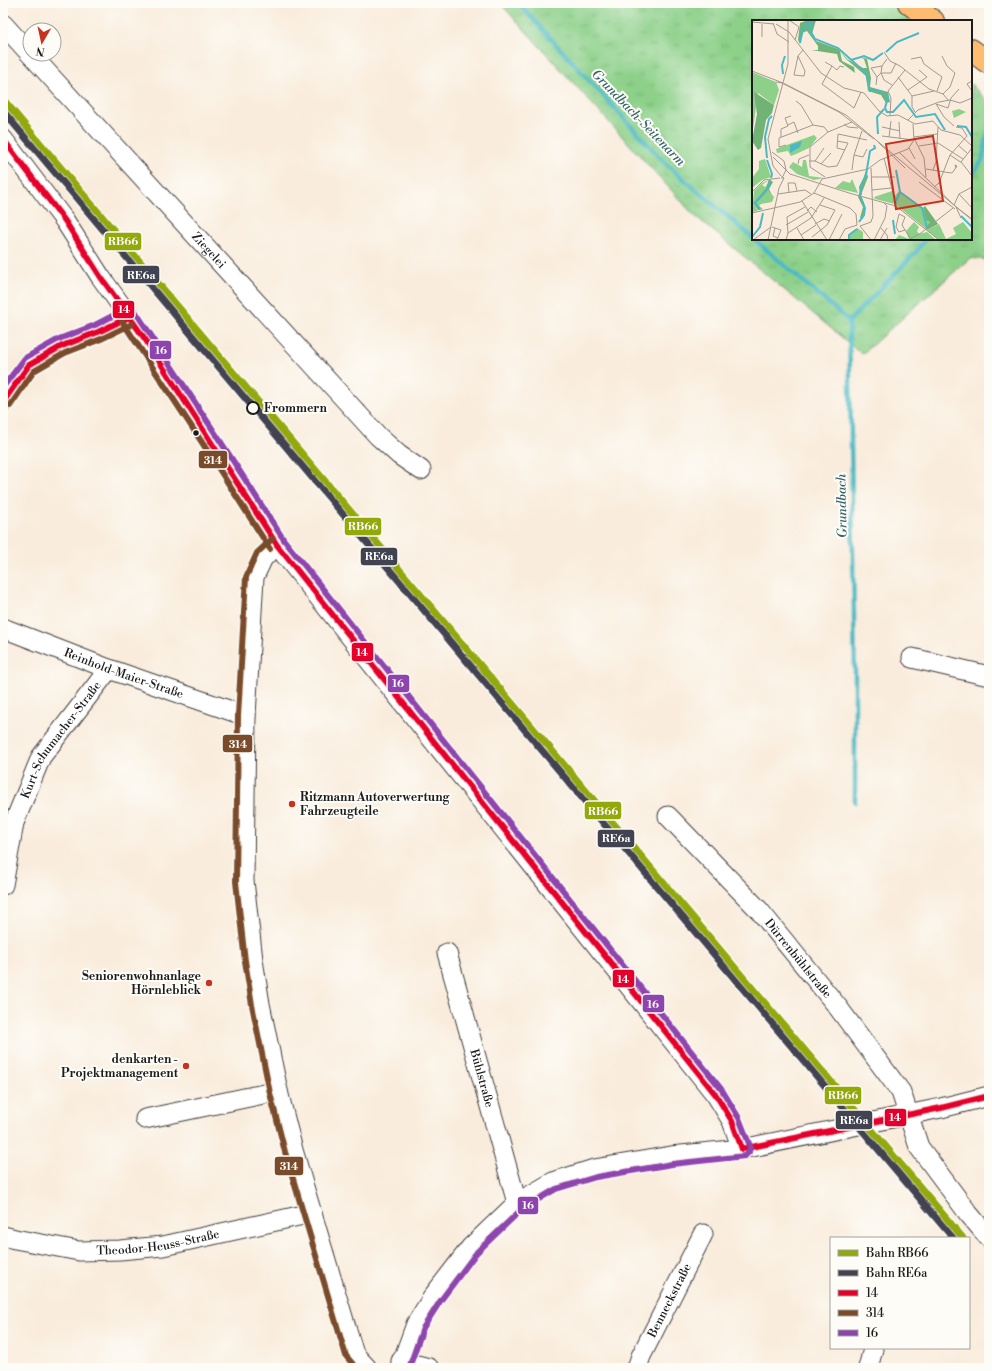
<svg xmlns="http://www.w3.org/2000/svg" width="992" height="1371" viewBox="0 0 992 1371" font-family="'Libre Bodoni',serif">
	<style>
		.grass { fill: url(#grass-tufts); stroke: #547652 }
		.lines { fill: none; stroke-linecap: round; stroke-linejoin: round }
		.stream { stroke: #4bb9c4; stroke-width: 4.5 }
		.minor-casing { stroke: #3d3b39; stroke-width: 21 }
		.major-casing { stroke: #3d3b39; stroke-width: 24 }
		.minor { stroke: #fff; stroke-width: 19 }
		.major { stroke: #febc70; stroke-width: 22 }
		.bus-1-casing { stroke: #fdfcf7; stroke-width: 9 }
		.bus-2-casing { stroke: #fdfcf7; stroke-width: 9 }
		.bus-3-casing { stroke: #fdfcf7; stroke-width: 9 }
		.bus-1 { stroke: #e4002b; stroke-width: 6 }
		.bus-2 { stroke: #7a4b2a; stroke-width: 6 }
		.bus-3 { stroke: #8e44ad; stroke-width: 6 }
		.rail-1-casing { stroke: #fdfcf7; stroke-width: 10 }
		.rail-2-casing { stroke: #fdfcf7; stroke-width: 10 }
		.rail-1 { stroke: #93a80a; stroke-width: 7 }
		.rail-2 { stroke: #424351; stroke-width: 7 }
		.stop-dot { fill: #fdfcf7; stroke: #1c1c1c; stroke-width: 2 }
		.bus-dot { fill: #1c1c1c; stroke: #fdfcf7; stroke-width: 1.5 }
		.poi-dot { fill: #c8321e; stroke: #fdfcf7; stroke-width: 1.5 }
		.labels { text-anchor: middle; stroke-width: 4; stroke-linejoin: round; paint-order: stroke }
		.street-label { font-size: 12px; fill: #1c1c1c; stroke: #fdfcf7 }
		.stop-label { font-size: 12px; font-weight: bold; fill: #1c1c1c; stroke: #fdfcf7; text-anchor: start }
		.poi-label { font-size: 12px; font-weight: bold; fill: #1c1c1c; stroke: #fdfcf7; text-anchor: end }
		.water-label { font-size: 13px; font-style: italic; fill: #316368; stroke: #fdfcf7 }
		.inset-river { fill: none; stroke: #4bb9c4; stroke-width: 2 }
		.inset-road { fill: none; stroke: #a1998f; stroke-width: 1 }
		.view { fill: #c8321e; fill-opacity: 0.15; stroke: #c8321e; stroke-width: 2 }
		.inset-edge { fill: none; stroke: #1c1c1c; stroke-width: 2 }
		.line-badge { stroke: #fdfcf7; stroke-width: 1.5 }
		.badge-label { font-size: 11px; text-anchor: middle; font-weight: bold; fill: #fff }
	</style>
	<defs>
		<pattern id="grass-tufts" width="24" height="20" patternUnits="userSpaceOnUse"><rect width="24" height="20" fill="#8cd089"/><path d="M3 7l-1-3M5 7V3M7 7l1-3M15 17l-1-3M17 17v-4M19 17l1-3" fill="none" stroke="#78b276"/></pattern>
	</defs>
	<rect width="100%" height="100%" fill="#fdfcf7"/>
	<filter id="ink" filterUnits="userSpaceOnUse"><feTurbulence type="fractalNoise" baseFrequency=".025" numOctaves="2"/><feDisplacementMap in="SourceGraphic" scale="8" xChannelSelector="R" yChannelSelector="G"/><feConvolveMatrix kernelMatrix="1 2 1 2 8 2 1 2 1" color-interpolation-filters="sRGB"/></filter>
	<filter id="wash" filterUnits="userSpaceOnUse"><feTurbulence type="fractalNoise" baseFrequency=".012" numOctaves="4" result="noise"/><feDisplacementMap in="SourceGraphic" scale="16" xChannelSelector="R" yChannelSelector="G"/><feGaussianBlur stdDeviation="0.9" result="paint"/><feColorMatrix in="noise" values="0 0 0 0 0 0 0 0 0 0 0 0 0 0 0 0 0 1.4 0 .05"/><feComposite in="paint" operator="in"/></filter>
	<g filter="url(#wash)">
		<rect width="100%" height="100%" fill="#f9ecdc"/>
		<path class="grass" d="M500,3h395l17,18h-159v218h218v-155l18,19v182l-3,-25 -16,-2 -108,96 -168,-139z"/>
		<g class="lines">
			<g class="stream">
				<path d="M518,3l148,161 87,74"/>
				<path d="M971,176l11,-15 7,-34"/>
				<path d="M754,239l95,82"/>
				<path d="M855,802v-127l-6,-354 67,-69 9,-13"/>
			</g>
		</g>
	</g>
	<g filter="url(#ink)">
		<g class="lines">
			<defs>
				<g id="minor">
					<path id="s1" d="M3,24l375,412 21,19 22,15"/>
					<path d="M3,139l62,82 35,55 45,63 132,206 439,550 16,26 10,28"/>
					<path d="M3,402l8,-13 18,-24 33,-19 36,-14 31,-15"/>
					<path d="M277,545l-14,13 -9,19 -8,139 -2,165 9,79 7,44 18,87 15,59 61,204 13,14"/>
					<path id="s2" d="M3,628l106,41 137,47"/>
					<path d="M912,658l77,18"/>
					<path id="s3" d="M668,816l91,94 78,96 64,86 18,55 49,66 21,25"/>
					<path id="s4" d="M3,885l11,-62 27,-66 68,-88"/>
					<path id="s5" d="M447,953l70,250"/>
					<path d="M145,1119l133,-28"/>
					<path id="s6" d="M3,1236l12,3 64,12 41,-1 43,-4 149,-33"/>
					<path d="M401,1361l28,7"/>
					<path d="M400,1368l16,-44 18,-29 37,-48 46,-44 36,-21 41,-13 77,-13 71,-7 199,-41 48,-12"/>
					<path id="s7" d="M637,1368l4,-12 62,-122"/>
					<path d="M868,1368l5,-19"/>
				</g>
				<g id="major">
					<path d="M909,3l24,18"/>
					<path d="M971,50l18,13"/>
				</g>
			</defs>
			<use href="#minor" class="minor-casing"/>
			<use href="#major" class="major-casing"/>
			<use href="#minor" class="minor"/>
			<use href="#major" class="major"/>
			<defs>
				<g id="bus-1">
					<path d="M3,139l62,82 35,55 45,63 132,206 439,550 16,26 10,28"/>
					<path d="M3,402l26,-37 33,-19 36,-14 31,-15"/>
					<path d="M742,1149l199,-41 48,-12"/>
				</g>
				<g id="bus-2">
					<path d="M122,321l81,123 67,105"/>
					<path d="M10,406l24,-35 31,-18 36,-14 31,-15"/>
					<path d="M272,539l-15,14 -11,24 -8,139 -2,166 9,79 7,44 18,88 15,59 61,204 10,12"/>
				</g>
				<path id="bus-3" d="M3,387l22,-29 34,-19 36,-14 31,-16h5l4,2 82,125 67,104 438,550 17,28 11,28 -1,6 -4,4 -73,8 -76,13 -40,12 -34,20 -45,43 -36,48 -18,28 -14,40"/>
			</defs>
			<use href="#bus-1" class="bus-1-casing"/>
			<use href="#bus-2" class="bus-2-casing"/>
			<use href="#bus-3" class="bus-3-casing"/>
			<use href="#bus-1" class="bus-1"/>
			<use href="#bus-2" class="bus-2"/>
			<use href="#bus-3" class="bus-3"/>
			<defs>
				<path id="rail-1" d="M3,99l960,1139"/>
				<path id="rail-2" d="M3,111l950,1127"/>
			</defs>
			<use href="#rail-1" class="rail-1-casing"/>
			<use href="#rail-2" class="rail-2-casing"/>
			<use href="#rail-1" class="rail-1"/>
			<use href="#rail-2" class="rail-2"/>
		</g>
	</g>
	<circle class="stop-dot" cx="253" cy="408" r="6"/>
	<circle class="bus-dot" cx="196" cy="433" r="3.5"/>
	<g class="poi-dot">
		<circle cx="292" cy="804" r="4"/>
		<circle cx="209" cy="983" r="4"/>
		<circle cx="186" cy="1066" r="4"/>
	</g>
	<g class="labels">
		<g class="street-label">
			<text dy="4" stroke="none"><textPath href="#s1" startOffset="306">Ziegelei</textPath></text>
			<text dy="4" stroke="none"><textPath href="#s2" startOffset="129">Reinhold-Maier-Straße</textPath></text>
			<text dy="4" stroke="none"><textPath href="#s4" startOffset="159">Kurt-Schumacher-Straße</textPath></text>
			<text dy="4" stroke="none"><textPath href="#s3" startOffset="193">Dürrenbühlstraße</textPath></text>
			<text dy="4" stroke="none"><textPath href="#s5" startOffset="130">Bühlstraße</textPath></text>
			<text dy="4" stroke="none"><textPath href="#s6" startOffset="157">Theodor-Heuss-Straße</textPath></text>
			<text dy="4" stroke="none"><textPath href="#s7" startOffset="75">Benneckstraße</textPath></text>
		</g>
		<g class="stop-label">
			<text x="264" y="412">Frommern</text>
		</g>
		<g class="poi-label">
			<text x="300" y="801" text-anchor="start">Ritzmann Autoverwertung<tspan x="300" dy="14">Fahrzeugteile</tspan></text>
			<text x="201" y="980">Seniorenwohnanlage<tspan x="201" dy="14">Hörnleblick</tspan></text>
			<text x="178" y="1063">denkarten -<tspan x="178" dy="14">Projektmanagement</tspan></text>
		</g>
		<g class="water-label">
			<text transform="translate(639 117) rotate(46)" y="5">Grundbach-Seitenarm</text>
			<text transform="translate(841 506) rotate(-91)" y="5">Grundbach</text>
		</g>
	</g>
	<g transform="translate(752 20)">
		<rect width="220" height="220" fill="#f9ecdc"/>
		<path d="M0,52l24,10 3,8 -5,15 -16,-12 -6,43zM13,139l6,18 -9,3 -10,8v-10l7,-9v-8zM51,140h3l3,16 15,2 -10,2 -17,-6 -8,-7 4,-5 9,5zM100,159l6,14 -23,-5 8,-7 7,2zM17,160l-7,5 3,2 2,-3 -1,4 -13,15 5,8 -6,1 2,-21 8,-8zM16,170l6,7 -2,5 -11,2 -2,2 4,3 -2,1 -6,-7zM140,171l3,5 4,-5 24,17 3,11 4,3 -5,6 -30,-24 -20,-5 -1,-2zM162,202l5,5 -2,4 2,3 8,-2 9,8h-41l4,-5 10,4 -3,-8zM211,202l9,11v7h-33l-12,-10 12,-6 7,15 10,-5 -3,-6zM105,208l6,4v8h-13v-5z" fill="#8cd089"/>
		<path d="M56,0h8l-4,14 4,7 22,8 3,3 6,7 16,9h4l-3,-9 -5,-2 14,3 9,-7 -7,7 -8,-1 4,19 -1,9 18,5 2,10 -4,1 -5,-8 -13,-4 -2,-15 -20,-17 -6,-8 2,10 12,6 1,6 -16,-12 -2,-7 -26,-4h7v-4l-11,-15 -5,2 -2,11 -2,-4 2,-17zM2,72l20,13 -2,8 -6,7 -5,28 -3,2 -6,-9 5,-27zM114,150l2,7 -7,18 4,11 -2,13 -3,-1 3,-11 -5,-10zM17,159l4,3 -4,7 3,6 -4,-5 -3,2 -10,11 6,7h-3l-5,-7 13,-15zM173,186l13,18 -11,6 -2,-2 5,-6 -4,-2 -3,-12z" fill="#71b275"/>
		<path d="M207,89l7,3 -12,6 -2,-7z" fill="#8cd089"/>
		<path d="M62,115l3,3 -8,10 -13,6 -5,2 -3,-5 -11,2 -1,-4z" fill="#8cd089"/>
		<path d="M50,121l-2,6 -10,6v-8z" fill="#4bb9c4"/>
		<path class="inset-river" d="M60,0l-1,12 4,7 23,9 28,25 4,18h11l7,6 -3,11 2,4h6l11,-12 12,17 19,-3 10,16M48,23l3,-14 9,-9M134,32l11,-10 22,-9M99,40l13,-4 9,4 10,-7M31,54l-1,-9 3,-9M205,106l9,1 6,10M126,114l-1,-17 7,-8M15,138l-2,-21 4,-18 3,-3M15,140l5,14 -1,4M148,172l22,16 5,20M109,175l-1,-8 6,-12 4,-24 5,-3 -1,-3M143,184l5,-12 -4,-22M8,189l-5,-6 12,-13 3,-9M209,196l11,11M141,200l2,14M107,202l5,-7 1,-7 -4,-10M0,217l8,-10 3,-14M97,220v-5l8,-6"/>
		<path class="inset-road" d="M37,0l10,7 -4,13M0,2l22,2M21,3l4,11 12,8M24,4l13,8 32,41 23,15 20,5 15,18 8,5 11,-1 17,9 18,-3 8,9 19,5 12,11M10,17v-13M132,32l6,9 10,5 29,23 14,5 5,6M46,36l-4,19 10,1 1,-5 -7,-15 5,-6M190,36l5,10 8,7 -5,14 -7,7M135,39l-5,7 -1,7 3,7 8,5M159,39l10,-2 3,7 18,13 -5,14M73,42l7,4 -10,18 32,24M80,46l5,4 3,-4 4,1M0,51l31,12 63,32 126,105M125,57l-6,-9 11,-2M146,57l14,19M220,61l-5,3 5,7M24,62l6,1 57,29 35,27M124,65l1,-8 4,-4h10l5,-10M156,70l19,-13 -8,-7M160,76l22,-5M160,76v11l3,5M44,81l5,4 12,20M184,84l12,4 3,-10 8,-9M184,84l8,13 10,9M102,88l7,-16M138,96l1,-18 -3,-7 17,-21M156,100l10,-10 21,-8 11,-2 10,3 12,-5M147,102l1,17M92,104l4,3 10,1M36,105l6,-3 4,11M130,107l18,4M130,116l32,4M29,117v-8l7,-3 -3,-8 6,-2M137,117l2,-16M162,117l23,-3M162,118l10,20 2,19M126,122l27,26M34,125l-7,2v-9l34,-13 11,2 4,5M206,125l9,8M167,126l19,-3 25,16M157,128l6,11M93,130l-8,-2 1,-14 29,6M20,132l12,9 2,9 -3,6M147,132l57,55 5,11M102,135l9,2 4,-8M198,135l12,8 10,13M21,137l17,17 59,19M132,138l9,35M57,141h6l13,6 9,-1 11,-23 -11,-2M63,141l9,-13M209,142l11,-14M46,144l1,-5 10,-4M69,144l10,-11M174,149l25,4 2,-1 4,-6 -2,-1 1,3M100,150l2,-15 8,-24M181,150l3,-8 2,-35M29,156l-8,-10 -5,-27 20,-75v-44M73,157l-15,-10v-20l18,-15 24,-10M119,157h24M167,162l36,27M182,167l5,-4 11,-28 17,-19 -5,-8 -6,-1M120,170l19,-2M0,172l12,-12 16,-2M37,173l-1,-10h7l2,8M62,173l8,-14 46,-10 12,-9 28,-11 6,-9 -1,-16M62,173l36,15 6,6 1,11M97,173l47,13 43,34M26,174l27,-4 6,4M207,174l13,14M50,181l25,39M202,185l5,-11 13,-7M204,187l16,12M55,191l4,-4 6,5M0,193l48,-11 14,-9M63,204l9,-5 6,2M34,205l22,-13M108,206l11,-4 2,-6 -2,-48M108,206l11,14M20,207l9,3 -4,10M23,208l-2,8 5,2M45,208l7,12M129,208l6,7 1,5M153,210l-6,2 -3,-5 3,-13 6,3 -3,8 8,13M36,213l-1,-16 18,-10M49,215l15,-10M60,217l15,-12 8,-15 -15,-5M1,220l18,-13M16,220l11,-52 5,-10 -2,-2v3M34,220l2,-7 23,-15 13,-20M77,220l13,-26M87,220l6,-11 12,-4M122,220l11,-22 2,-12 -3,-3M128,220l7,-12M156,220l13,-7 32,-25"/>
		<path class="view" d="M181,116l10,65 -47,8 -10,-65z"/>
		<rect width="220" height="220" class="inset-edge"/>
	</g>
	<g class="line-badge">
		<rect x="104" y="232" width="38" height="19" rx="4" fill="#93a80a"/>
		<rect x="122" y="265" width="38" height="19" rx="4" fill="#424351"/>
		<rect x="112" y="300" width="23" height="19" rx="4" fill="#e4002b"/>
		<rect x="149" y="340" width="23" height="20" rx="4" fill="#8e44ad"/>
		<rect x="198" y="450" width="30" height="19" rx="4" fill="#7a4b2a"/>
		<rect x="344" y="517" width="38" height="19" rx="4" fill="#93a80a"/>
		<rect x="360" y="547" width="38" height="19" rx="4" fill="#424351"/>
		<rect x="351" y="642" width="23" height="20" rx="4" fill="#e4002b"/>
		<rect x="387" y="674" width="23" height="19" rx="4" fill="#8e44ad"/>
		<rect x="222" y="734" width="31" height="19" rx="4" fill="#7a4b2a"/>
		<rect x="584" y="801" width="38" height="19" rx="4" fill="#93a80a"/>
		<rect x="597" y="829" width="38" height="19" rx="4" fill="#424351"/>
		<rect x="612" y="969" width="23" height="19" rx="4" fill="#e4002b"/>
		<rect x="642" y="994" width="23" height="19" rx="4" fill="#8e44ad"/>
		<rect x="824" y="1086" width="38" height="19" rx="4" fill="#93a80a"/>
		<rect x="884" y="1108" width="23" height="19" rx="4" fill="#e4002b"/>
		<rect x="835" y="1110" width="38" height="20" rx="4" fill="#424351"/>
		<rect x="274" y="1156" width="30" height="20" rx="4" fill="#7a4b2a"/>
		<rect x="517" y="1196" width="22" height="19" rx="4" fill="#8e44ad"/>
	</g>
	<g class="badge-label">
		<text x="123" y="245">RB66</text>
		<text x="141" y="279">RE6a</text>
		<text x="124" y="313">14</text>
		<text x="161" y="354">16</text>
		<text x="213" y="464">314</text>
		<text x="363" y="530">RB66</text>
		<text x="379" y="560">RE6a</text>
		<text x="362" y="656">14</text>
		<text x="398" y="687">16</text>
		<text x="238" y="748">314</text>
		<text x="603" y="815">RB66</text>
		<text x="616" y="842">RE6a</text>
		<text x="623" y="983">14</text>
		<text x="653" y="1008">16</text>
		<text x="843" y="1099">RB66</text>
		<text x="895" y="1121">14</text>
		<text x="854" y="1124">RE6a</text>
		<text x="289" y="1170">314</text>
		<text x="528" y="1209">16</text>
	</g>
	<rect width="992" height="1371" fill="none" stroke="#fdfcf7" stroke-width="16"/>
	<rect x="830" y="1237" width="140" height="112" fill="#fdfcf7" stroke="#a3a29f"/>
	<rect x="838" y="1250" width="20" height="6" fill="#93a80a" stroke="#a3a29f"/>
	<text x="866" y="1257" font-size="12" fill="#1c1c1c">Bahn RB66</text>
	<rect x="838" y="1270" width="20" height="6" fill="#424351" stroke="#a3a29f"/>
	<text x="866" y="1277" font-size="12" fill="#1c1c1c">Bahn RE6a</text>
	<rect x="838" y="1290" width="20" height="6" fill="#e4002b" stroke="#a3a29f"/>
	<text x="866" y="1297" font-size="12" fill="#1c1c1c">14</text>
	<rect x="838" y="1310" width="20" height="6" fill="#7a4b2a" stroke="#a3a29f"/>
	<text x="866" y="1317" font-size="12" fill="#1c1c1c">314</text>
	<rect x="838" y="1330" width="20" height="6" fill="#8e44ad" stroke="#a3a29f"/>
	<text x="866" y="1337" font-size="12" fill="#1c1c1c">16</text>
	<g transform="translate(42 42) rotate(189)"><circle r="19" fill="#fdfcf7" stroke="#a3a29f"/>
	<path d="M0-3L7 15L0 10L-7 15Z" fill="#c8321e"/>
	<text y="-6" font-size="11" font-weight="bold" text-anchor="middle" fill="#1c1c1c">N</text>
	</g>
</svg>
